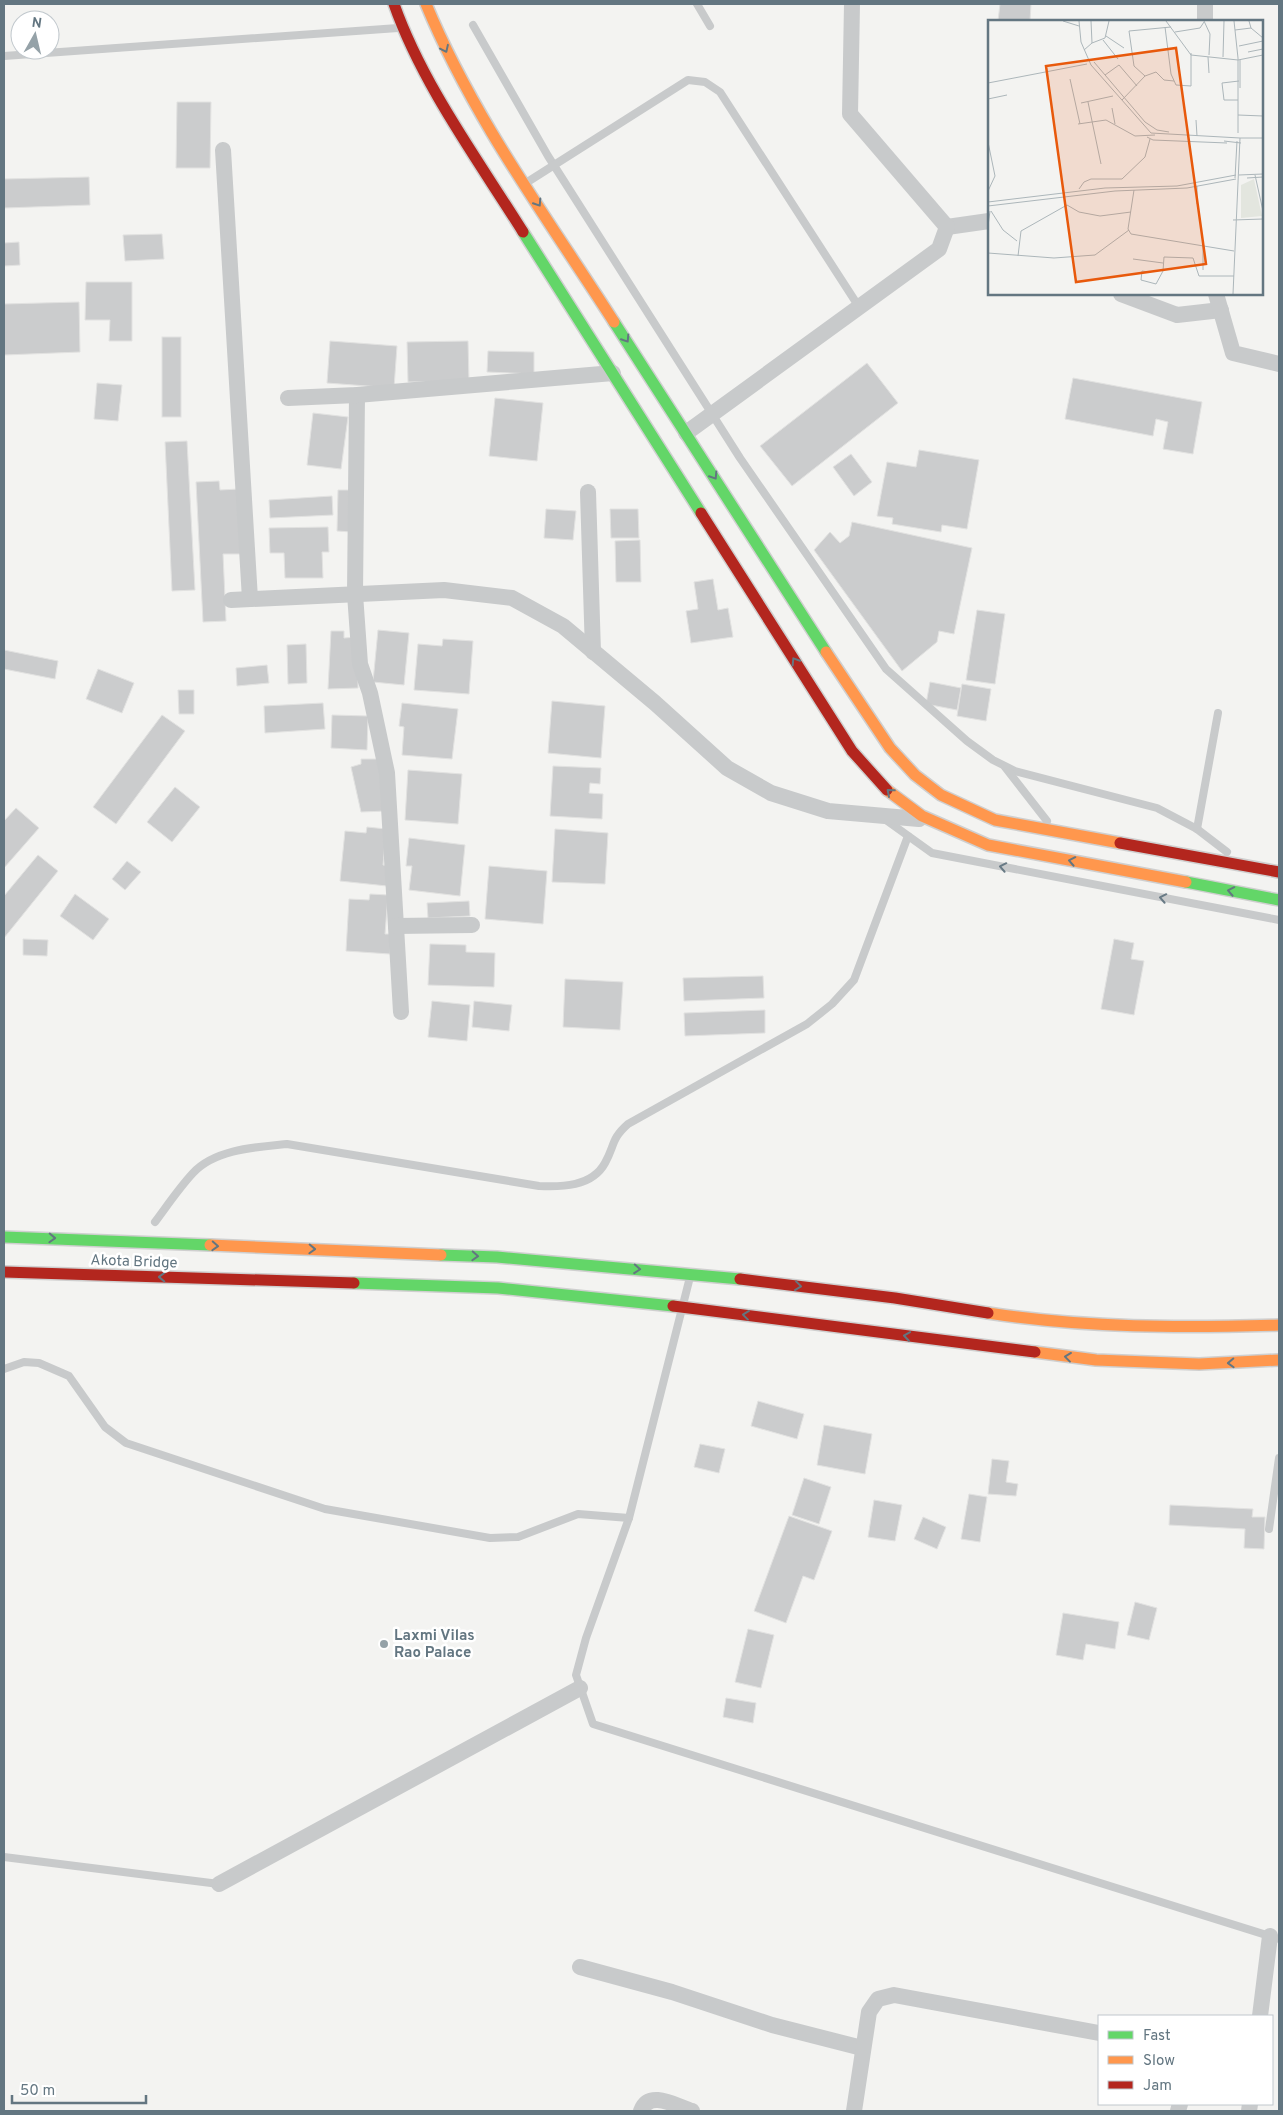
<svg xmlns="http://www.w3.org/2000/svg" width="1283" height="2115" viewBox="0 0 1283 2115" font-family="Overpass,sans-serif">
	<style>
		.building { fill: #cbcccd; stroke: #e2e2e1 }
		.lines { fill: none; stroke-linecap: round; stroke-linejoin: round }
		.fast-casing { stroke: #cfcfcf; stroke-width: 14 }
		.slow-casing { stroke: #cfcfcf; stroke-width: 14 }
		.jam-casing { stroke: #cfcfcf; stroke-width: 14 }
		.lane { stroke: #c8cacb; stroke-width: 8 }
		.street { stroke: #c8cacb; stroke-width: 16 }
		.fast { stroke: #63d668; stroke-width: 11 }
		.slow { stroke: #ff974d; stroke-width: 11 }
		.jam { stroke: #b3261e; stroke-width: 11 }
		.oneway { stroke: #637681 }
		.oneway2 { stroke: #687a85 }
		.poi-dot { fill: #95a2a8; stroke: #fff; stroke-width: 2 }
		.labels { text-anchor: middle; stroke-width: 5; stroke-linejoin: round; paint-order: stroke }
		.street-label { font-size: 15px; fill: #637681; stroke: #fff }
		.poi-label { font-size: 15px; font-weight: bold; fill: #637681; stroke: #fff; text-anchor: start }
		.inset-road { fill: none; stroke: #acb6ba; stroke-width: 1 }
		.view { fill: #e8590c; fill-opacity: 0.15; stroke: #e8590c; stroke-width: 2.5 }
		.inset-edge { fill: none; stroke: #637681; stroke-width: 2.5 }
	</style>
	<rect width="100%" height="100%" fill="#f3f3f1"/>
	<g class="building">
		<path d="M1000,4h31l-1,17h-32z"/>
		<path d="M177,102h34l-1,66h-34z"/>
		<path d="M89,177l1,28 -86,3v-29z"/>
		<path d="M162,234l2,25 -39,2 -2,-26z"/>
		<path d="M19,242l1,23 -16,1v-23z"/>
		<path d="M86,282h46v59h-23l1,-21h-25z"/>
		<path d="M79,302l1,50 -76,3v-51z"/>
		<rect x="162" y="337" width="19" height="80"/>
		<path d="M330,341l67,5 -3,42 -67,-5z"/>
		<path d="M468,341l1,40 -61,1 -1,-40z"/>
		<path d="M488,351l46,1v22l-47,-2z"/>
		<path d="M867,363l31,40 -106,83 -32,-40z"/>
		<path d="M1073,378l129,24 -9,52 -30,-5 5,-27 -12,-3 -3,17 -88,-17z"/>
		<path d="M97,383l25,2 -4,36 -24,-2z"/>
		<path d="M495,398l48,5 -6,58 -48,-5z"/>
		<path d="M313,413l35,4 -7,52 -34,-4z"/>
		<path d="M187,441l8,149 -23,1 -7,-149z"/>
		<path d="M919,450l60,10 -12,69 -25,-4 -1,7 -49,-8 1,-6 -16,-2 10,-54 29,5z"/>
		<path d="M851,454l21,28 -18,14 -21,-29z"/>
		<path d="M219,481l1,9 19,-1 3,65h-19l3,67 -23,1 -7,-140z"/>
		<path d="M338,490h15l-1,42 -15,-1z"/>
		<path d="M332,496l1,19 -63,3 -1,-18z"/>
		<path d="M546,509l30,2 -3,29 -29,-2z"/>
		<path d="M610,509h28l1,29h-28z"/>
		<path d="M852,522l120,26 -18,86 -15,-3 -2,11 -35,29 -88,-121 16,-18 10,11 9,-7z"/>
		<path d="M328,527l1,25h-7l1,26h-38l-1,-25h-14l-1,-25z"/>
		<path d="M640,540l1,42h-25l-1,-41z"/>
		<path d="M713,579l5,31 10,-2 5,29 -42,6 -5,-32 12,-2 -4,-27z"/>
		<path d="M977,610l28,4 -10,70 -29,-4z"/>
		<path d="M378,630l31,3 -5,52 -31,-3z"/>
		<path d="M331,631h13v7l14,-1v51l-30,1z"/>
		<path d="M443,639l30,2 -4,53 -55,-4 4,-46 24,2z"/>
		<path d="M306,644l1,39 -19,1 -1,-39z"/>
		<path d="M4,650l54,11 -3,18 -51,-10z"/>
		<path d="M267,665l2,18 -32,3 -1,-18z"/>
		<path d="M98,669l36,14 -12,30 -36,-14z"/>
		<path d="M930,682l31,6 -4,22 -31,-6z"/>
		<path d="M962,684l29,5 -5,32 -29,-5z"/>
		<path d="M178,690h16v24h-15z"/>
		<path d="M552,701l53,5 -4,52 -53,-5z"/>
		<path d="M323,703l2,26 -60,4 -1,-27z"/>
		<path d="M402,703l56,6 -6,50 -50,-4 2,-28 -5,-1z"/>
		<path d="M162,715l23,16 -69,93 -23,-17z"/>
		<path d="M332,715l36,1 -1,34 -36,-2z"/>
		<path d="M361,759h19l6,52 -25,1 -10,-45 10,-3z"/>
		<path d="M553,766l48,2 -1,16 -10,-1 -1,10 14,1 -1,25 -52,-3z"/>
		<path d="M408,770l54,4 -4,50 -53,-4z"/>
		<path d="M175,787l25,20 -28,35 -25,-20z"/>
		<path d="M16,808l23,20 -35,40v-47z"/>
		<path d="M367,827l19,2 -3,36 6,1 -2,20 -47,-5 5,-50 21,2z"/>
		<path d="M555,829l53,4 -3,51 -53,-2z"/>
		<path d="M409,838l56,7 -5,51 -51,-6 3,-24h-6z"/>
		<path d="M38,855l20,16 -54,67v-42z"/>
		<path d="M127,861l14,11 -16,18 -13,-11z"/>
		<path d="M489,866l58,5 -4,53 -58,-5z"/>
		<path d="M75,894l34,25 -16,21 -33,-24z"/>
		<path d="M370,894l18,1 -3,39h6l-1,20 -44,-3 3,-52 20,1z"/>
		<path d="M469,901l1,15 -42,2 -1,-15z"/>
		<path d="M23,939l25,1 -1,16 -24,-1z"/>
		<path d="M1114,939l20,4 -3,16 13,2 -10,54 -33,-6z"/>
		<path d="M430,944l36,1v7l29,1 -1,34 -66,-2z"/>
		<path d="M763,976l1,22 -80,3 -1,-23z"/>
		<path d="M565,979l58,3 -3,48 -57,-3z"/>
		<path d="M432,1001l38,4 -3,36 -39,-4z"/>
		<path d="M474,1001l38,4 -3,26 -37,-4z"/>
		<path d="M765,1010v23l-80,3 -1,-23z"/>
		<path d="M758,1401l46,13 -7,25 -46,-13z"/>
		<path d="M824,1425l48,9 -7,40 -48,-9z"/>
		<path d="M700,1444l25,5 -6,24 -25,-6z"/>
		<path d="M992,1459l17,2 -3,21 12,2 -2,12 -28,-2z"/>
		<path d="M804,1478l27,9 -12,37 -27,-9z"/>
		<path d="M969,1494l18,3 -7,45 -19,-3z"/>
		<path d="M874,1500l28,5 -7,36 -27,-4z"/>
		<path d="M1170,1505l83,4 -1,8h13l-1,32 -20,-1 1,-19 -76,-4z"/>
		<path d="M789,1516l43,15 -18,49 -11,-4 -17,47 -32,-12z"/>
		<path d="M923,1517l23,10 -9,22 -23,-10z"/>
		<path d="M1135,1602l22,6 -8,32 -22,-5z"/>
		<path d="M1063,1613l56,9 -4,27 -29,-5 -3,16 -27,-5z"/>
		<path d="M748,1629l26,6 -13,53 -26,-6z"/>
		<path d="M726,1698l30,5 -3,20 -30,-6z"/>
	</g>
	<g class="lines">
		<defs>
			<g id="fast">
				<path d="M523,232l178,281"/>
				<path d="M614,322l212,330"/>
				<path d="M1186,882l93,18"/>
				<path d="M4,1237l206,8"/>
				<path d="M441,1255l56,2 243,22"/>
				<path d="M354,1283l144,5 175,18"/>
			</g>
			<g id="slow">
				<path d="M426,4c47,114 122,215 188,318"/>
				<path d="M826,652l64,96 25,27 26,20 54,25 125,23"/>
				<path d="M887,790l35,26 66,29 198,37"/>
				<path d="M210,1245l231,10"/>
				<path d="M988,1313c97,15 194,15 291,12"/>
				<path d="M1035,1352l61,8 103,4 80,-4"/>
			</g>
			<g id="jam">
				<path d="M394,4c28,80 84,156 129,228"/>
				<path d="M701,513l151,238 35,39"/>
				<path d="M1120,843l159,29"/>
				<path d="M4,1272l350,11"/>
				<path d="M740,1279l155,19 93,15"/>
				<path d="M673,1306l362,46"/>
			</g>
		</defs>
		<use href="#fast" class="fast-casing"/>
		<use href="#slow" class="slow-casing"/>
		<use href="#jam" class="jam-casing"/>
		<g class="lane">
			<path d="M697,4l13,22"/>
			<path d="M473,25l75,131 192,302 146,211 81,72 26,19 22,11 142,37 40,21 30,23"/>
			<path d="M4,56l394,-28"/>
			<path d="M529,181l159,-101 17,2 15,10 139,215"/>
			<path d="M1005,767l42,54"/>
			<path d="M886,820l46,33 347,67"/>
			<path d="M1197,829l21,-116"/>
			<path d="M155,1222c12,-16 24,-34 38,-49 22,-24 64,-26 94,-29l252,42c22,1 53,1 66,-23 10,-18 6,-24 23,-39l179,-100 25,-20 22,-24 54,-144"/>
			<path d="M690,1277l-61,241 -43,120 -10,37 17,49 686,215"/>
			<path d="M4,1369l20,-7 15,1 30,13 36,51 21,16 199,66 165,29 28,-1 60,-23 51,4"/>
			<path d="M1269,1529l10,-71"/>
			<path d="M4,1857l215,27"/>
		</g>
		<g class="street">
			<path d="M1205,4v17"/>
			<path d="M223,150l27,449"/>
			<path d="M947,227l42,-6"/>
			<path d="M1121,294l56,21 44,-5"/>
			<path d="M1216,294l17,59 46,11"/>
			<path d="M357,395l-2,199 5,70 10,29 17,80 14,239"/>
			<path d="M288,398l69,-3 256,-22"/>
			<path d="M686,433l253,-184 8,-22 -97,-113 2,-110"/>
			<path d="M588,492l5,160"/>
			<path d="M231,600l213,-10 68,8 51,28 92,77 72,65 44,25 57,18 91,8"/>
			<path d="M396,926l76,-1"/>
			<path d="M219,1884l361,-196"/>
			<path d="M580,1967l92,25 100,33 90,23"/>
			<path d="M1260,2016l10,-80"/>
			<path d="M641,2111c8,-22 35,-5 51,0"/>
			<path d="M854,2111l15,-99 9,-13 16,-4 205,38"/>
			<path d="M1178,2111l2,-7"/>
			<path d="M1249,2111l1,-7"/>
		</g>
		<use href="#fast" class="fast"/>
		<use href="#slow" class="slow"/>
		<use href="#jam" class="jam"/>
	</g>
	<defs><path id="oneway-chevron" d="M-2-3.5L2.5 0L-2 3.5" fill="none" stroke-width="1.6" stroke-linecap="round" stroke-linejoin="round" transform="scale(1.25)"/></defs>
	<g class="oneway">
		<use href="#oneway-chevron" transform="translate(445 49) rotate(65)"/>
		<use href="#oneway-chevron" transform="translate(538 203) rotate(57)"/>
		<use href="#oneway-chevron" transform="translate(626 339) rotate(57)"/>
		<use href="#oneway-chevron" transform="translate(714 476) rotate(57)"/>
		<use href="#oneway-chevron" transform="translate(795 661) rotate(-122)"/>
		<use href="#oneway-chevron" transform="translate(890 792) rotate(-139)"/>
		<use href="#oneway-chevron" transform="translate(1072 861) rotate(-169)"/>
		<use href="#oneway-chevron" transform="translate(1231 891) rotate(-169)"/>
		<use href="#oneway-chevron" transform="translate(52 1238) rotate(2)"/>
		<use href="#oneway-chevron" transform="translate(215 1246) rotate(3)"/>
		<use href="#oneway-chevron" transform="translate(312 1249) rotate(2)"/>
		<use href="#oneway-chevron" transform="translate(475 1256) rotate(3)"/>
		<use href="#oneway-chevron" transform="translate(637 1269) rotate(4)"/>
		<use href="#oneway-chevron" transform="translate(162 1277) rotate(-178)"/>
		<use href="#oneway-chevron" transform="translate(798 1286) rotate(7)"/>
		<use href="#oneway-chevron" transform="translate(746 1315) rotate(-173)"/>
		<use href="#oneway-chevron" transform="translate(907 1336) rotate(-172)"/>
		<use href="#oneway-chevron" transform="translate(1068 1357) rotate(-173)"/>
		<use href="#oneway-chevron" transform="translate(1231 1363) rotate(178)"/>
	</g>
	<g class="oneway2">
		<use href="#oneway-chevron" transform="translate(1003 867) rotate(-169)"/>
		<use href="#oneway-chevron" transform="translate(1163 898) rotate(-169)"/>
	</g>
	<circle class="poi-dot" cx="384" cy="1644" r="5"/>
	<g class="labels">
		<g class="street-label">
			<text transform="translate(134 1261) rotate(2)" y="5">Akota Bridge</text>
		</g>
		<g class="poi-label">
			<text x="394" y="1640">Laxmi Vilas<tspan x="394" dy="17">Rao Palace</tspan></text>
		</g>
	</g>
	<g transform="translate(988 20)">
		<rect width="275" height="275" fill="#f3f3f1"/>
		<path d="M266,159l8,37 -21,2v-33z" fill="#e3e6df"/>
		<path class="inset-road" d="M75,1l16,5M91,1l2,21 10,23 60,68 89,5 -7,156M178,1l25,34 47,5 25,-5M216,1l6,13 -1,21M246,1l4,37v75M261,1l2,7 12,10M177,7l6,47 5,11 15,1v-33M247,10l16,-2M187,12l25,-4 4,-6M118,16l18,12M115,20l15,19M104,23l13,-5 4,-17M251,26l24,-5M96,30l8,-7 -1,-22M260,32l15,-3M220,37l1,16M235,37l1,-36M252,40v28M106,42l51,60 12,8 12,2M117,55l14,-10 18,21M157,56l11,-4 8,8 10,1M82,59l10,45M0,63l99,-19M0,79l19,-4M134,80l23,-24 -11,-10 -5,-35 42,-4M250,80h-14l-2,-17 17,-2M100,82l13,62M93,83l32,-7M124,88l3,16M250,95l25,1M208,100l1,16M90,104l28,-4 29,16 20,-1M159,117l6,3 74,3M252,118h23M236,121l17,2M0,122l7,34 -7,15M251,155l24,-1M267,155l8,36M247,158l2,-37M259,158l16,-1M91,169l5,-7 7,-3h31l23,-22 5,-18M146,170l-6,39 3,5 103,17M0,182l117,-14 72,-2 59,-11M209,184v-18M0,186l127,-15 72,-3 49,-9M3,191l12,19 14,11M245,200l30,-1M0,206l2,-15M215,226v24M0,233l66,5 41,-3 34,-25M30,236l3,-25 46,-26 12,7 21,4 31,-4M145,239l30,4M160,252l-6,-1 -1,9 15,4 7,-13 1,-14 29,1 6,18h35"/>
		<path class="view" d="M188,28l30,216 -130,18 -30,-216z"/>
		<rect width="275" height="275" class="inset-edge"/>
	</g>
	<rect width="1283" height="2115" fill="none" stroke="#637681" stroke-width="10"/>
	<rect x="1098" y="2015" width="175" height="90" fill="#ffffff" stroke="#c1c8cd"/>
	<rect x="1108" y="2031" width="25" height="8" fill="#63d668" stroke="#c1c8cd"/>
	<text x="1143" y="2040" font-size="15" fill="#637681">Fast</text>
	<rect x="1108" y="2056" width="25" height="8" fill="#ff974d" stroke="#c1c8cd"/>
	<text x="1143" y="2065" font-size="15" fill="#637681">Slow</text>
	<rect x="1108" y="2081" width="25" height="8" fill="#b3261e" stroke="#c1c8cd"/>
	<text x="1143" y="2090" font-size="15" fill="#637681">Jam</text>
	<g transform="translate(35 35) rotate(8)"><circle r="24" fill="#ffffff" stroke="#c1c8cd"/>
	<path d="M0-4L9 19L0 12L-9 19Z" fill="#95a2a8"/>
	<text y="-8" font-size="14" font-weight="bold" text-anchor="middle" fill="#637681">N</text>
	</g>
	<path d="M12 2095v8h134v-8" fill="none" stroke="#637681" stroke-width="2.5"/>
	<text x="20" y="2095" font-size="15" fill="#637681" stroke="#ffffff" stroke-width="4" paint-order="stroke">50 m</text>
</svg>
